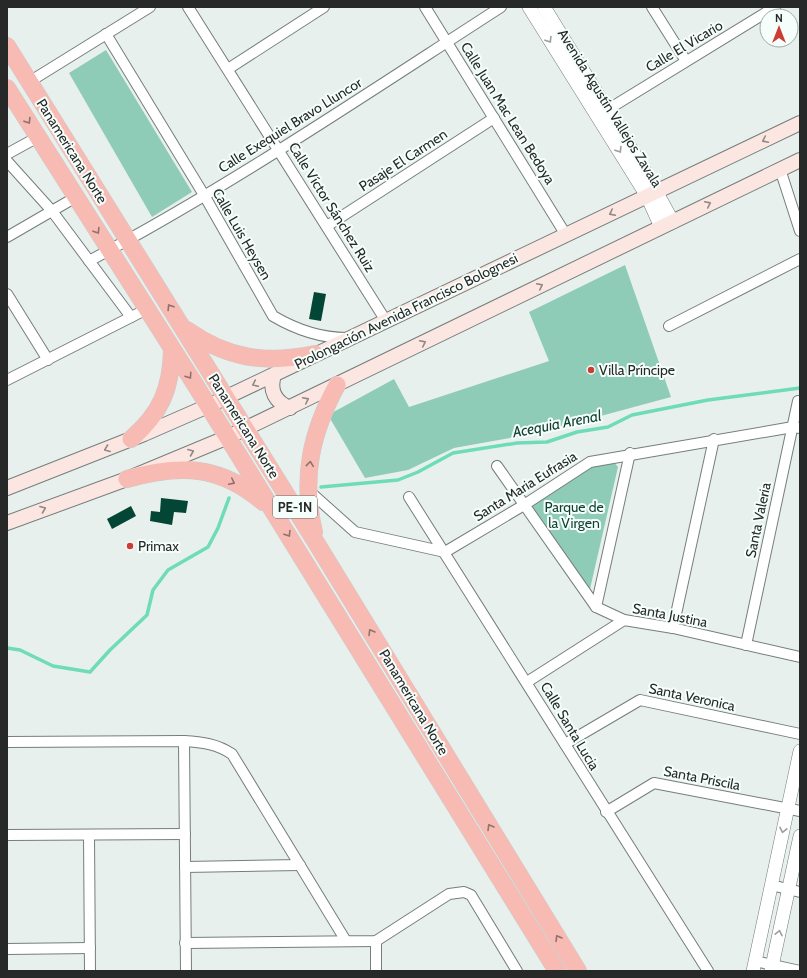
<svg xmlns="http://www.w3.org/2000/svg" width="807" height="978" viewBox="0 0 807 978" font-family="Cabin,sans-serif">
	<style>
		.green { fill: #8fccb7 }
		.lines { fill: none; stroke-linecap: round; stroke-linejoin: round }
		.stream { stroke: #6edbb9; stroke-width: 3.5 }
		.building { fill: #034636 }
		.minor-casing { stroke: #767e7b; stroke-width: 12 }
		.tertiary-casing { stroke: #767e7b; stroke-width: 14 }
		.secondary-casing { stroke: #767e7b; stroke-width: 16 }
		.trunk-casing { stroke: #cbcccb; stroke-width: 18 }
		.minor { stroke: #fff; stroke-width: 10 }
		.tertiary { stroke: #fff; stroke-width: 13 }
		.secondary { stroke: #fce6e2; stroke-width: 14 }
		.trunk { stroke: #f8bbb3; stroke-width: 17 }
		.oneway { stroke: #9d9f9e }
		.oneway2 { stroke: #8f726e }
		.oneway3 { stroke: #918885 }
		.poi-dot { fill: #cb3d35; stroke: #f5fefa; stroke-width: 1.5 }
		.labels { text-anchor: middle; stroke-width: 4; stroke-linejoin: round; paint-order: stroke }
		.shield { fill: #f5fefa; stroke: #646967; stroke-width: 1 }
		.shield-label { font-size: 13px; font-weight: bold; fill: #262928 }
		.street-label { font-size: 14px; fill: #262928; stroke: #f5fefa }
		.poi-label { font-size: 14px; fill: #262928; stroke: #f5fefa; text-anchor: start }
		.park-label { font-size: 14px; fill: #0d3f32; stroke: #f5fefa }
		.water-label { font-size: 15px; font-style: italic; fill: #124235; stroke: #f5fefa }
	</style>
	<rect width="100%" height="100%" fill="#e8f0ed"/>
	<g class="green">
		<path d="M106,50l86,142 -40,25 -83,-144z"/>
		<path d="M625,265l46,132 -133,36 -84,15 -46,22 -43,8 -37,-63 66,-36 15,28 140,-46 -20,-49z"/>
		<path d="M614,462l4,5 -28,122 -5,1 -55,-86 59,-37z"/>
	</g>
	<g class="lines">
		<g class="stream">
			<path d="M321,487l77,-7 20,-8 35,-19 64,-10 30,-1 30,-10 31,-5 24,-12 76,-15 92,-12"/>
			<path d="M7,648l13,2 33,16 37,6 20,-22 37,-35 6,-25 15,-20 40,-23 10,-19 11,-30"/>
		</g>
	</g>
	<g class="building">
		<path d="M314,292l12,2 -5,27 -12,-2z"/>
		<path d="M161,498l27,3 -2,12 -12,-1 -2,13 -22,-4 1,-10 9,1z"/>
		<path d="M131,506l5,10 -24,13 -5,-10z"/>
	</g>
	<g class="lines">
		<defs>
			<g id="minor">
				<path d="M188,7l198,314"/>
				<path d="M425,7l141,228"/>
				<path d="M652,7l34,54"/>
				<path d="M106,34l98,161 69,121c22,13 47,22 74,22"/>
				<path d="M228,69l96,-62"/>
				<path d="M29,82l121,-75"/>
				<path d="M607,110l168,-103"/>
				<path d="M7,154l31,-17"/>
				<path d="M7,161l45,50 79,106"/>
				<path d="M780,169l20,62"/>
				<path d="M327,226l167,-108"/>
				<path d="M7,237l69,-40"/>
				<path d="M89,261c143,-76 277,-167 412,-254"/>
				<path d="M7,294l41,66"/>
				<path d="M669,326l131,-67"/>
				<path d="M7,380l140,-71"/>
				<path d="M497,466l99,141 28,13"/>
				<path d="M308,490l47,42 90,20 79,-47 66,-43 203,-35 7,1"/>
				<path d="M409,497l299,474"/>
				<path d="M596,607l34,-154"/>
				<path d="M673,628l41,-189"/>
				<path d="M746,645l52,-244"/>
				<path d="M527,682l97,-62 49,8 127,29"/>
				<path d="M184,741l2,230"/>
				<path d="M7,742l177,-1c18,1 33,3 48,13l114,187"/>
				<path d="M565,744l75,-44 160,34"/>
				<path d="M606,812l48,-29 146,28"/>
				<path d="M7,835l178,-1"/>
				<path d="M89,835l1,136"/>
				<path d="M185,867l115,-2"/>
				<path d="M771,885l29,7"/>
				<path d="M185,943l191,-2 73,-47 15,-2 7,3 46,76"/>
				<path d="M7,949l83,-1"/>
				<path d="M755,961l45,10"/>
				<path d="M376,971v-30"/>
			</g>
			<g id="tertiary">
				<path d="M529,7l118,189 14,31"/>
				<path d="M544,7l105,171 24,44"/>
				<path d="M753,971l47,-220"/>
				<path d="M771,971l29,-135"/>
			</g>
			<g id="secondary">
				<path d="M274,375c-5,15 1,27 16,33"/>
				<path d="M7,488l137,-54 64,-28 592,-283"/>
				<path d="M7,523l120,-44 101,-42 572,-277"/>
			</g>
			<g id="trunk">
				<path d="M7,46l310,498 261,427"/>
				<path d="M7,88l189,298 361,585"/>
				<path d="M187,330c41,29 79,34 128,24"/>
				<path d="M131,439c30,-26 40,-50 41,-89"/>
				<path d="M127,479c53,-15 93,-14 136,23"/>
				<path d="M314,532c-13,-54 -3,-99 23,-147"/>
			</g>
		</defs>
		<use href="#minor" class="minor-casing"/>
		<use href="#tertiary" class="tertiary-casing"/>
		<use href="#secondary" class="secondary-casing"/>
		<use href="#trunk" class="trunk-casing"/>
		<use href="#minor" class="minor"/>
		<use href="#tertiary" class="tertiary"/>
		<use href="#secondary" class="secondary"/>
		<use href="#trunk" class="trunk"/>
	</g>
	<defs><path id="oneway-chevron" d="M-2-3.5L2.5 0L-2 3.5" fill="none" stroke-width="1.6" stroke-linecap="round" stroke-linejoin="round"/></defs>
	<g class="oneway">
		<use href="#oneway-chevron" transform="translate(549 40) rotate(58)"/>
		<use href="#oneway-chevron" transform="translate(619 150) rotate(58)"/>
		<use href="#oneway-chevron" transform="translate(783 830) rotate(102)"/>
		<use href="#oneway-chevron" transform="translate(779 933) rotate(-78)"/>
	</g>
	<g class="oneway2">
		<use href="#oneway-chevron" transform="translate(28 121) rotate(58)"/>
		<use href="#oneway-chevron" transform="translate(97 231) rotate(58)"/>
		<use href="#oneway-chevron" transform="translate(170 307) rotate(-122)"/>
		<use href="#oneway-chevron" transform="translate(189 376) rotate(56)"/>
		<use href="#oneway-chevron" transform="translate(310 464) rotate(-84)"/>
		<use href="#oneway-chevron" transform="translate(232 482) rotate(26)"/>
		<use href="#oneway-chevron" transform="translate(288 534) rotate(58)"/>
		<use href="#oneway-chevron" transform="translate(371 632) rotate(-121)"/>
		<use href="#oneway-chevron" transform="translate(490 827) rotate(-121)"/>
		<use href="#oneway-chevron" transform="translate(558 938) rotate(-121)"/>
	</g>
	<g class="oneway3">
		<use href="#oneway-chevron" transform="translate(765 140) rotate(154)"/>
		<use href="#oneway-chevron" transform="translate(708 204) rotate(-26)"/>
		<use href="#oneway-chevron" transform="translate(612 213) rotate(154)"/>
		<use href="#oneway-chevron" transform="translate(540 286) rotate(-26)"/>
		<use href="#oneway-chevron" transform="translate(423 343) rotate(-26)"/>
		<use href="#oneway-chevron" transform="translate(255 384) rotate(155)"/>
		<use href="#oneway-chevron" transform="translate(306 400) rotate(-26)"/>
		<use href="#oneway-chevron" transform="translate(107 449) rotate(159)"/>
		<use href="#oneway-chevron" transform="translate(191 452) rotate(-22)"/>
		<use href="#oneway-chevron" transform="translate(43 509) rotate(-21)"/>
	</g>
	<g class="poi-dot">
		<circle cx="591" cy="370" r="4"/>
		<circle cx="130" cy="546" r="4"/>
	</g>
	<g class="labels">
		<rect class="shield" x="273" y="496" width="44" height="22" rx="3"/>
		<g class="shield-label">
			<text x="295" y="512">PE-1N</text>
		</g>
		<g class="street-label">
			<text transform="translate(684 46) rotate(-31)" y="5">Calle El Vicario</text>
			<text transform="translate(610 108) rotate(58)" y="5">Avenida Agustín Vallejos Zavala</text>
			<text transform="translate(508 113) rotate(58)" y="5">Calle Juan Mac Lean Bedoya</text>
			<text transform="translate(290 125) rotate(-32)" y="5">Calle Exequiel Bravo Lluncor</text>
			<text transform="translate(72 151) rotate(58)" y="5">Panamericana Norte</text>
			<text transform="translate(403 160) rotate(-33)" y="5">Pasaje El Carmen</text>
			<text transform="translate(332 207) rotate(58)" y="5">Calle Víctor Sánchez Ruiz</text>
			<text transform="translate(242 234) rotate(60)" y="5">Calle Luis Heysen</text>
			<text transform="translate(406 311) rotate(-26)" y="5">Prolongación Avenida Francisco Bolognesi</text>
			<text transform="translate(244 426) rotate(58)" y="5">Panamericana Norte</text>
			<text transform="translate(525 486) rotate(-32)" y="5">Santa Maria Eufrasia</text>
			<text transform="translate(758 520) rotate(-78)" y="5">Santa Valeria</text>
			<text transform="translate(670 615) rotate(11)" y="5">Santa Justina</text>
			<text transform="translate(692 697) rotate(12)" y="5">Santa Veronica</text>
			<text transform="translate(414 702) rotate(59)" y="5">Panamericana Norte</text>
			<text transform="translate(570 726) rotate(59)" y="5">Calle Santa Lucia</text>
			<text transform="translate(702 778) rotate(11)" y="5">Santa Priscila</text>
		</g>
		<g class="poi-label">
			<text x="599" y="375">Villa Príncipe</text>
			<text x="138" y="551">Primax</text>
		</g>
		<g class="park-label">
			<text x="574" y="512">Parque de<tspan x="574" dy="16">la Virgen</tspan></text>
		</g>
		<g class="water-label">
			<text transform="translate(557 424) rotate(-11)" y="5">Acequia Arenal</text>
		</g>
	</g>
	<rect width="807" height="978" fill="none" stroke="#262928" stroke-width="16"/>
	<g transform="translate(779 28)"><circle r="19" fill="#f5fefa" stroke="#a2a9a6"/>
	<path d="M0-3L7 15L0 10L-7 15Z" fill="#cb3d35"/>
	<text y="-6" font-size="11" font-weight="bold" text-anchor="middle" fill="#262928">N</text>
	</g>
</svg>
